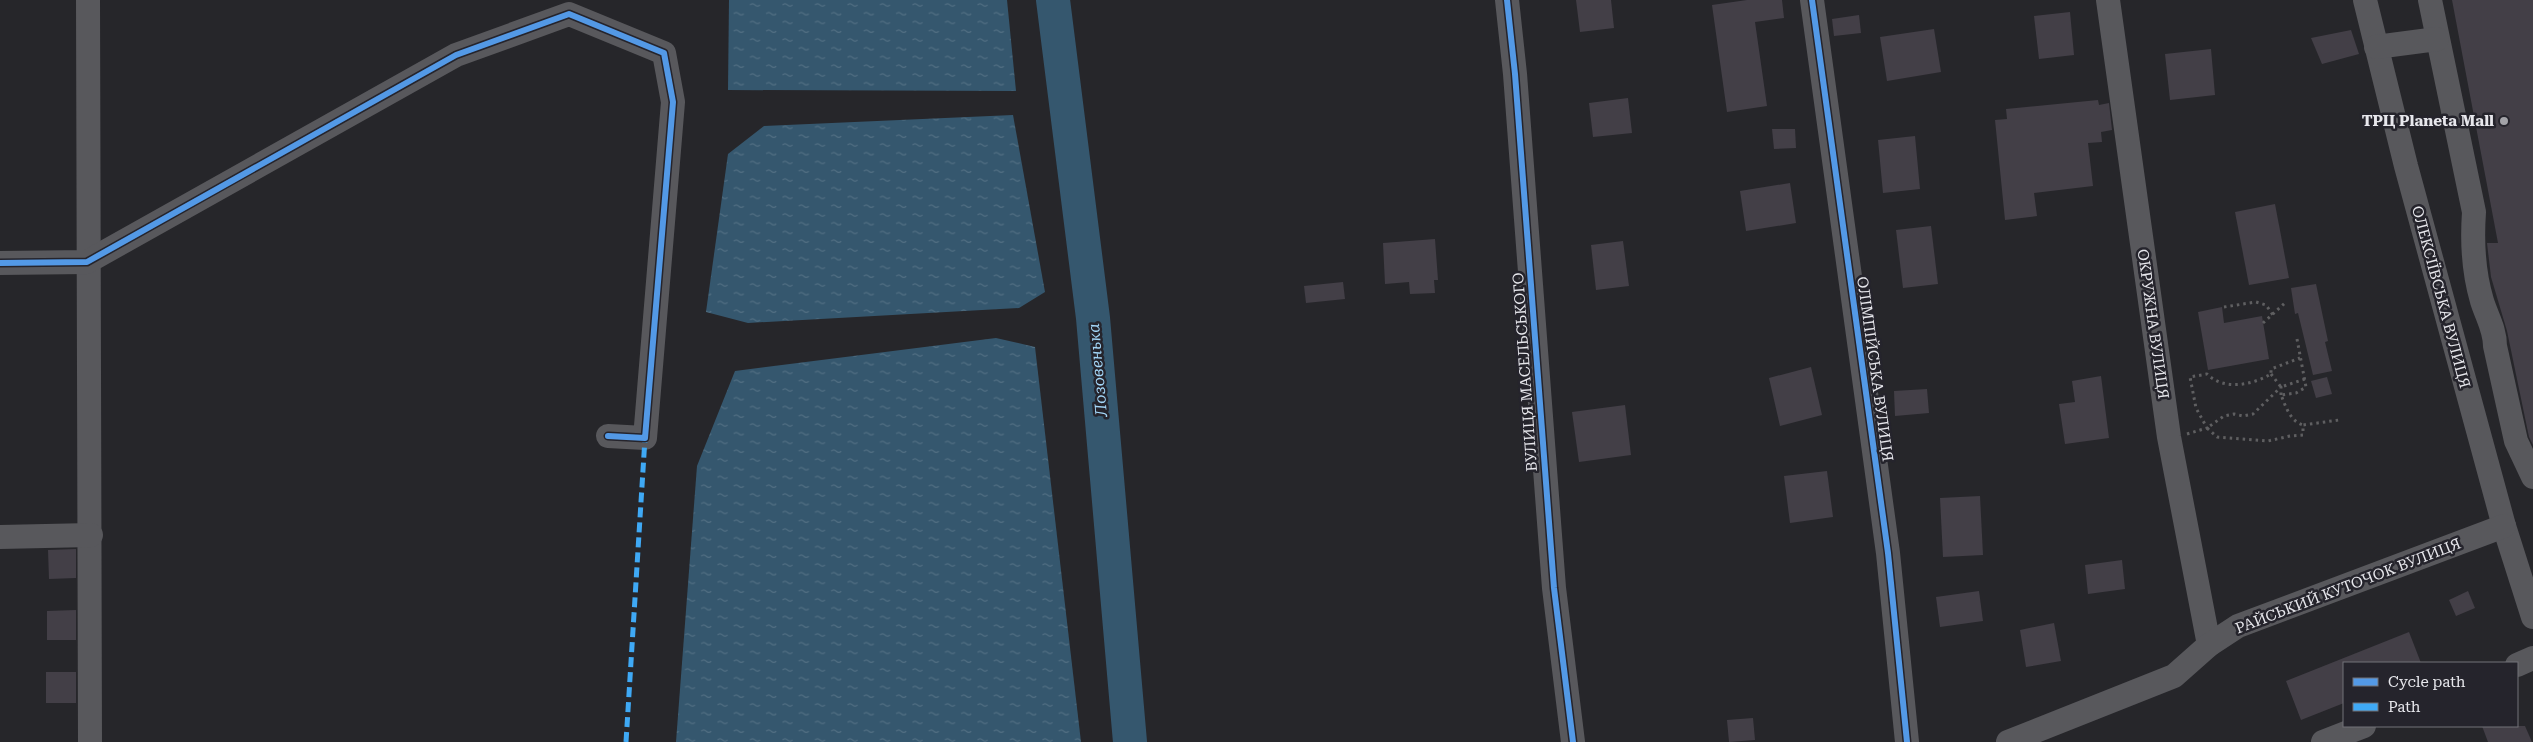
<svg xmlns="http://www.w3.org/2000/svg" width="2533" height="742" viewBox="0 0 2533 742" font-family="'Roboto Serif',serif">
	<style>
		.water { fill: url(#water-ripples) }
		.lines { fill: none; stroke-linecap: round; stroke-linejoin: round }
		.river { stroke: #35576e; stroke-width: 34 }
		.building { fill: #433f47 }
		.path { stroke: #5f5f61; stroke-width: 3; stroke-dasharray: 2.5 4; stroke-linecap: butt }
		.minor { stroke: #58585c; stroke-width: 24 }
		.quiet { stroke: #3fa9f5; stroke-width: 5; stroke-dasharray: 10 5; stroke-linecap: butt }
		.cycleway-casing { stroke: #25242c; stroke-width: 9 }
		.cycleway { stroke: #5399e6; stroke-width: 6 }
		.poi-dot { fill: #a3a3a8; stroke: #25242c; stroke-width: 2 }
		.labels { text-anchor: middle; stroke-width: 5; stroke-linejoin: round; paint-order: stroke }
		.poi-label { font-size: 15px; font-weight: bold; fill: #e7e7ec; stroke: #25242c; text-anchor: end }
		.street-label { font-size: 15px; fill: #e7e7ec; stroke: #25242c }
		.water-label { font-size: 16px; font-style: italic; fill: #a3d6f8; stroke: #25242c }
	</style>
	<defs>
		<pattern id="water-ripples" width="26" height="14" patternUnits="userSpaceOnUse" patternTransform="scale(1.25)"><rect width="26" height="14" fill="#35576e"/><path d="M2 4q2-2 4 0t4 0M15 11q2-2 4 0t4 0" fill="none" stroke="#526f83"/></pattern>
	</defs>
	<rect width="100%" height="100%" fill="#26262a"/>
	<g class="water">
		<path d="M729,0h278l9,91 -288,-1z"/>
		<path d="M1013,115l32,177 -26,16 -271,15 -42,-11 22,-158 36,-28z"/>
		<path d="M996,338l39,9 46,395h-405l21,-276 38,-95z"/>
	</g>
	<g class="lines">
		<path class="river" d="M1053,0l40,318 37,424"/>
	</g>
	<g class="building">
		<path d="M1576,0h35l3,28 -34,4z"/>
		<path d="M1747,0h35l2,18 -29,4 12,84 -40,6 -15,-107z"/>
		<path d="M2452,0h81v445l-4,-8 -22,-106 -16,-54 -4,-34h11z"/>
		<path d="M2070,12l4,43 -35,4 -5,-43z"/>
		<path d="M1859,15l2,18 -27,3 -2,-17z"/>
		<path d="M1934,29l7,43 -54,9 -7,-44z"/>
		<path d="M2351,30l8,24 -37,10 -11,-26z"/>
		<path d="M2211,49l4,46 -45,5 -5,-46z"/>
		<path d="M1628,98l4,35 -39,4 -4,-34z"/>
		<path d="M2098,100l1,5 10,-2 3,27 -11,2 1,10 -14,1 5,43 -59,7 3,23 -32,4 -10,-100 12,-1 -1,-10z"/>
		<path d="M1772,129h23l1,19 -22,1z"/>
		<path d="M1915,136l5,53 -37,4 -5,-53z"/>
		<path d="M1790,183l6,40 -50,8 -6,-40z"/>
		<path d="M2275,204l14,74 -40,7 -14,-73z"/>
		<path d="M1931,226l7,58 -35,4 -7,-58z"/>
		<path d="M1435,239l3,41h-4l1,13 -25,1 -1,-12 -24,2 -2,-41z"/>
		<path d="M1623,241l6,45 -33,4 -5,-45z"/>
		<path d="M1343,282l2,17 -39,4 -2,-17z"/>
		<path d="M2316,284l12,57 -3,1 7,29 -19,4 -15,-62 -3,1 -4,-26z"/>
		<path d="M2222,307l2,16 38,-7 7,43 -61,11 -10,-58z"/>
		<path d="M1811,367l11,48 -42,11 -11,-48z"/>
		<path d="M2101,376l8,62 -44,6 -6,-40 16,-2 -3,-21z"/>
		<path d="M2327,377l5,17 -16,4 -5,-17z"/>
		<path d="M1927,389l2,24 -34,3 -1,-25z"/>
		<path d="M1625,405l6,50 -52,7 -7,-50z"/>
		<path d="M1827,471l6,46 -43,6 -6,-47z"/>
		<path d="M1980,496l3,59 -40,2 -3,-59z"/>
		<path d="M76,549v29l-27,1 -1,-29z"/>
		<path d="M2122,560l3,29 -37,5 -3,-29z"/>
		<path d="M1979,591l4,30 -43,6 -4,-30z"/>
		<path d="M2468,591l7,17 -19,8 -7,-16z"/>
		<path d="M76,610v30h-29v-29z"/>
		<path d="M2054,623l7,38 -35,6 -6,-37z"/>
		<path d="M2409,632l12,31h-77v40l-43,17 -15,-39z"/>
		<rect x="46" y="672" width="30" height="31"/>
		<path d="M1753,718l2,22 -26,2 -2,-22z"/>
		<path d="M2482,726h43l7,16h-44z"/>
	</g>
	<g class="lines">
		<g class="path">
			<path d="M2224,307l32,-5 10,3 7,10"/>
			<path d="M2263,323l23,-21"/>
			<path d="M2297,339l9,48 -10,6 -15,2c5,12 9,26 22,30"/>
			<path d="M2271,374l10,13 24,-8"/>
			<path d="M2281,395v-8l-28,27 -10,2 -9,-2 -10,2 -17,12 10,9 51,4 22,-5 13,-1v-10l36,-5"/>
			<path d="M2187,434l20,-6 -11,-20 -6,-31 17,-3c17,17 45,11 64,0v-5l29,-11"/>
		</g>
		<g class="minor">
			<path d="M88,0c-1,247 3,495 2,742"/>
			<path d="M1507,0l8,74 39,514 19,154"/>
			<path d="M1812,0l76,553 19,189"/>
			<path d="M2108,0l61,437 40,208"/>
			<path d="M2365,0l41,166 98,360 29,91"/>
			<path d="M2430,0l44,212c-2,28 0,62 8,89 5,16 13,28 13,45l21,95 17,36"/>
			<path d="M2376,47l61,-8"/>
			<path d="M0,263l87,-1 369,-207 113,-41 95,39 9,49 -28,336 -37,-2"/>
			<path d="M0,537l91,-2"/>
			<path d="M2517,665l16,-7"/>
			<path d="M2008,742l166,-66 35,-31 29,-19 266,-100"/>
			<path d="M2323,742l41,-16"/>
		</g>
		<path class="quiet" d="M626,742l19,-304"/>
		<defs>
			<g id="cycleway">
				<path d="M1507,0l8,74 39,514 19,154"/>
				<path d="M1812,0l76,553 19,189"/>
				<path d="M0,263l87,-1 369,-207 113,-41 95,39 9,49 -28,336 -37,-2"/>
			</g>
		</defs>
		<use href="#cycleway" class="cycleway-casing"/>
		<use href="#cycleway" class="cycleway"/>
	</g>
	<circle class="poi-dot" cx="2504" cy="121" r="5"/>
	<g class="labels">
		<g class="poi-label">
			<text x="2494" y="126">ТРЦ Planeta Mall</text>
		</g>
		<g class="street-label">
			<text transform="translate(2441 297) rotate(75)" y="5">ОЛЕКСІЇВСЬКА ВУЛИЦЯ</text>
			<text transform="translate(2153 324) rotate(82)" y="5">ОКРУЖНА ВУЛИЦЯ</text>
			<text transform="translate(1875 369) rotate(82)" y="5">ОЛІМПІЙСЬКА ВУЛИЦЯ</text>
			<text transform="translate(1525 372) rotate(-94)" y="5">ВУЛИЦЯ МАСЕЛЬСЬКОГО</text>
			<text transform="translate(2348 586) rotate(-21)" y="5">РАЙСЬКИЙ КУТОЧОК ВУЛИЦЯ</text>
		</g>
		<g class="water-label">
			<text transform="translate(1097 370) rotate(-95)" y="6">Лозовенька</text>
		</g>
	</g>
	<rect x="2343" y="662" width="175" height="65" fill="#25242c" stroke="#737279"/>
	<rect x="2353" y="678" width="25" height="8" fill="#5399e6" stroke="#737279"/>
	<text x="2388" y="687" font-size="15" fill="#e7e7ec">Cycle path</text>
	<rect x="2353" y="703" width="25" height="8" fill="#3fa9f5" stroke="#737279"/>
	<text x="2388" y="712" font-size="15" fill="#e7e7ec">Path</text>
</svg>
